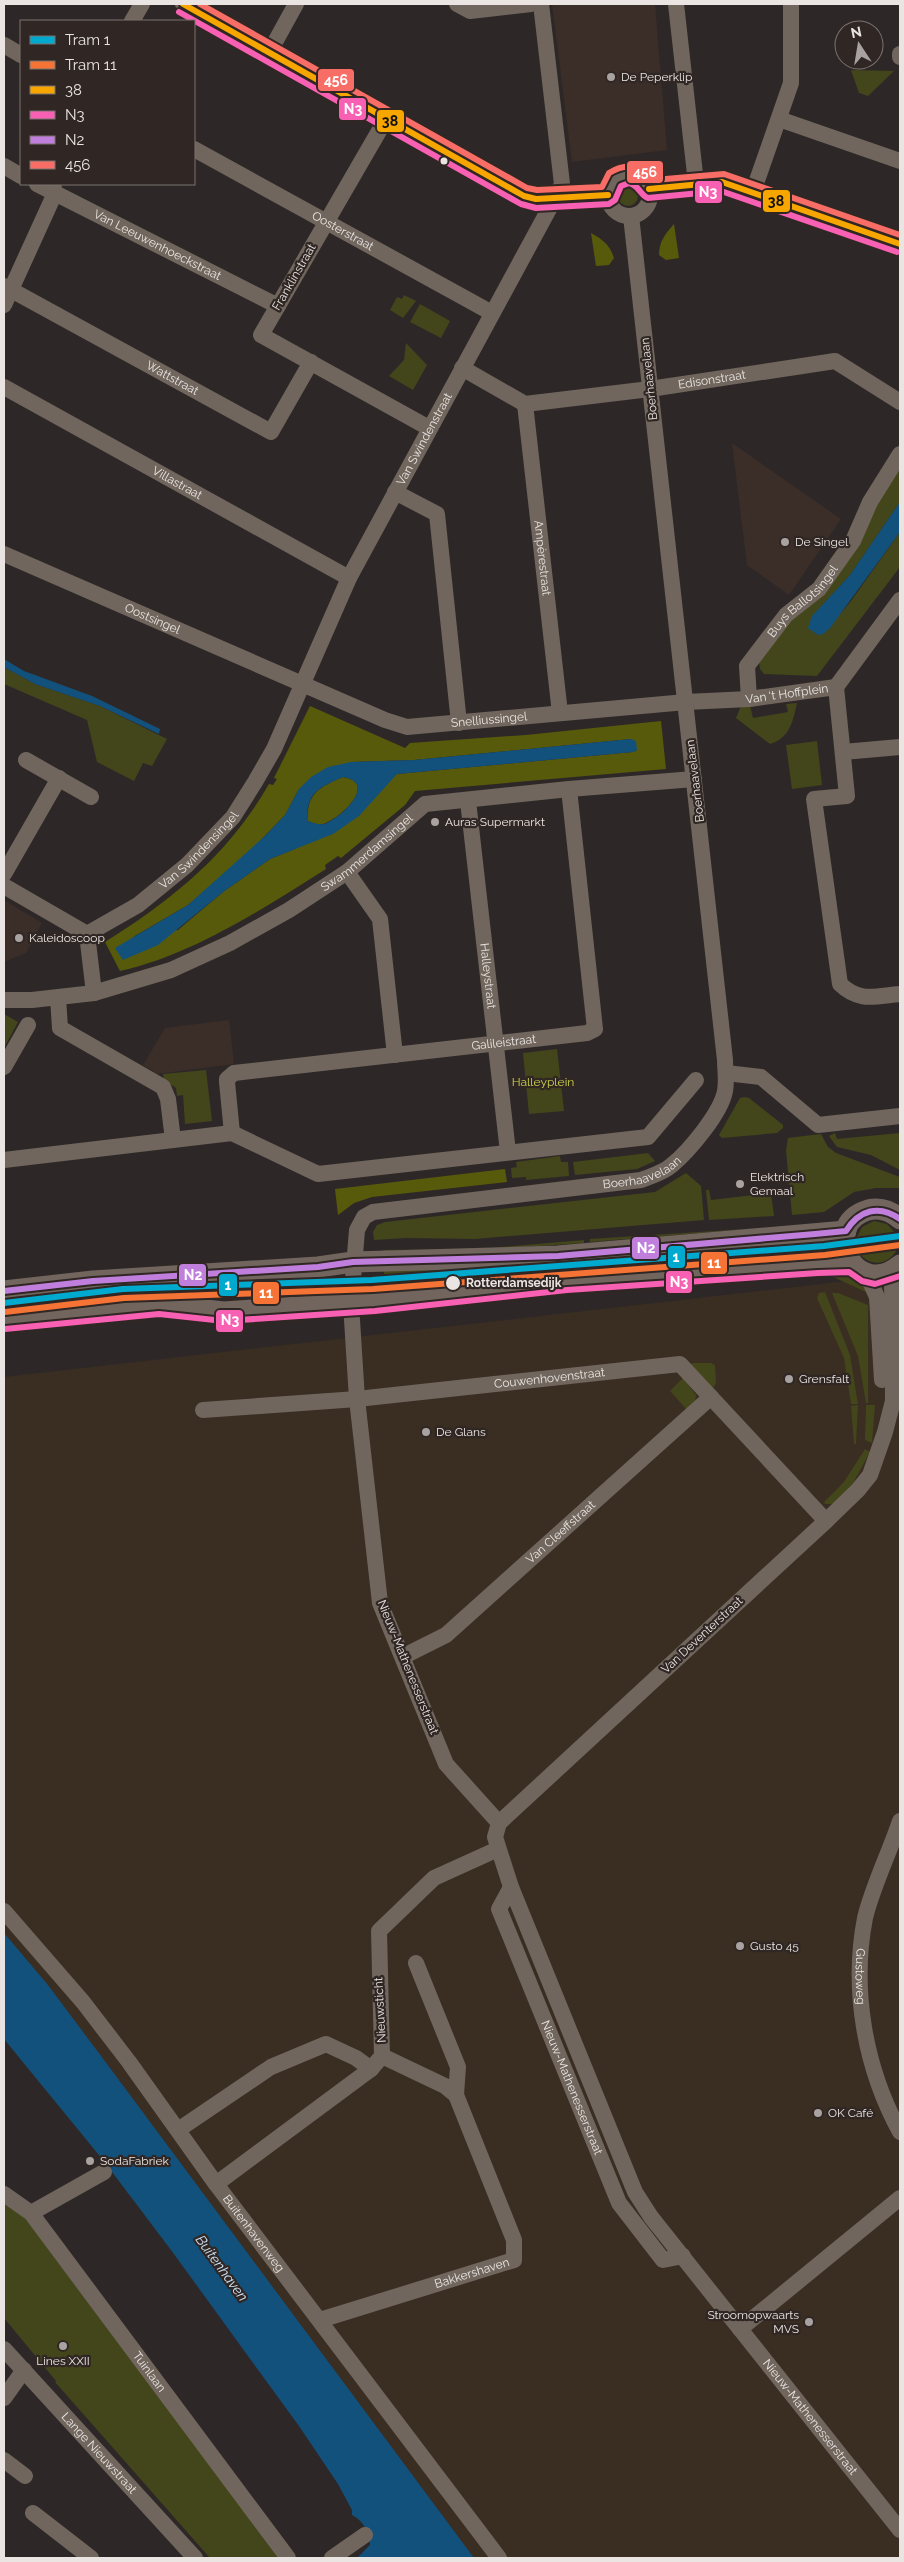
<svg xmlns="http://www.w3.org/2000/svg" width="904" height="2562" viewBox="0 0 904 2562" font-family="Raleway,sans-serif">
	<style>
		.industrial { fill: #3a2d22 }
		.built { fill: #3b2d28 }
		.green { fill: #43451b }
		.forest { fill: #585a0b; fill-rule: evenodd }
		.water { fill: #13517d; fill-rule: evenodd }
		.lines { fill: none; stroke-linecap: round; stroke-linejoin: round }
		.minor { stroke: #70665d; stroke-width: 16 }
		.major { stroke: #72655d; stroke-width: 21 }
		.bus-1-casing { stroke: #302724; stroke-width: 10 }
		.bus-2-casing { stroke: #302724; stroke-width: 10 }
		.bus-3-casing { stroke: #302724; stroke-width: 10 }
		.bus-4-casing { stroke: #302724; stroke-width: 10 }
		.bus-1 { stroke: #f7a600; stroke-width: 6 }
		.bus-2 { stroke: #f860b3; stroke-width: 6 }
		.bus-3 { stroke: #c07fdc; stroke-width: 6 }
		.bus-4 { stroke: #f86e67; stroke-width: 6 }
		.tram-1-casing { stroke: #302724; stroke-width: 10 }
		.tram-2-casing { stroke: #302724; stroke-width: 10 }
		.tram-1 { stroke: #00a9ce; stroke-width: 6 }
		.tram-2 { stroke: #f57335; stroke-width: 6 }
		.poi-dot { fill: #a8a3a1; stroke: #302724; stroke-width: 2 }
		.bus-dot { fill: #eae5e2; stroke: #302724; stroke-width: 2 }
		.labels { text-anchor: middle; stroke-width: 4.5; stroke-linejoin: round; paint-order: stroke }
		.poi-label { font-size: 12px; fill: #eae5e2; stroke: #302724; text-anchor: start }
		.street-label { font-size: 12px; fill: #eae5e2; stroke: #302724 }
		.park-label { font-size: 12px; fill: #cdd448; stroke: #302724 }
		.stop-label { font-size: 12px; font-weight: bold; fill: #eae5e2; stroke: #302724; text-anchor: start }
		.water-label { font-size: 14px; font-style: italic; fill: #cee1f3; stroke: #302724 }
		.line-badge { stroke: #302724; stroke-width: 2 }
		.badge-label { font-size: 14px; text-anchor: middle; font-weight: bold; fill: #fff }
		.pale-badge-label { font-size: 14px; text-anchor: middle; font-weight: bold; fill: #111 }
	</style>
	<rect width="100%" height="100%" fill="#2d2827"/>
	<path class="industrial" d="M900,1275v1283h-462l-434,-564v-617z"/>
	<g class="built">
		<path d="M552,4h103l12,146 -95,12z"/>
		<path d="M732,443l109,76 -52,76 -42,-30z"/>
		<path d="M4,900l38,23 -16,30 -22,9z"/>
		<path d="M229,1020l5,44 -77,10 -14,-9 22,-37z"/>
	</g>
	<g class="green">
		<path d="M851,70l43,1 -26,25 -9,-3z"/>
		<circle cx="628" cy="196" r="10"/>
		<path d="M404,295l12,6 -13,17 -13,-8 7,-13 5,2z"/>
		<path d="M420,304l30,17 -9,17 -31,-16z"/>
		<path d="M406,343l21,22 -14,25 -24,-14 15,-16z"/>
		<path d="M900,459v43l-50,73 -31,34 4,25 28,-33 49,-69v35l-83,109 -53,-2 -4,-5 -1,-7z"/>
		<path d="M4,667l31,17 65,22 67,33 -15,27 -9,-3 -9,18 -37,-19 -10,-42 -83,-36z"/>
		<path d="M797,703c-4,18 -7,35 -27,41l-34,-26 5,-12h9l3,12 35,-6 -2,-8z"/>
		<path d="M817,741l5,44 -30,4 -6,-44z"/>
		<path d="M4,1014l14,8 -14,26z"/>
		<path d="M557,1049l7,62 -35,3 -6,-61z"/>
		<path d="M206,1070l6,51 -27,3 -2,-29 -6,1 -1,-8 -12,-8 -1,-6z"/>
		<path d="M744,1097l5,1 34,27v3l-6,5 -55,5 -3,-3 21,-37z"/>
		<path d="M835,1133l2,6 63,-6v37l-29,-15 -34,-8 -8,-11z"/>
		<path d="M821,1134l7,13 8,6 64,24v11h-24l-22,4 -30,20 -32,3 -6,-65 2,-12z"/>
		<path d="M648,1153l7,8 -18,8 -62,6 -2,-13z"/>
		<path d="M560,1156l1,6h7l1,14 -43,4v-3l-14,1 -1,-10 6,-1 -1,-5z"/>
		<path d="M686,1173l15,13 3,34 -229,19 -69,-1 -32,2 -1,-8 4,-7 8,-3 270,-30z"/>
		<path d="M706,1190h3l2,10 60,-7 3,23 -65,4z"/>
		<path d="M874,1221l13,3 9,10 -40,5 6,-12z"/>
		<path d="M761,1228l-171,14v-3z"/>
		<path d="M812,1238l3,20 -355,27 -2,-7 -74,4v-12z"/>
		<path d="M584,1240v3l-200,13 -1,-6 96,-1z"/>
		<path d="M898,1247c-8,19 -28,21 -40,5z"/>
		<path d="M830,1268c15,1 33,7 36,24l-35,-16z"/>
		<path d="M233,1275l1,11 72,-3 1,11 -169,6 -134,16v-19z"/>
		<path d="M825,1292l25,63 8,49h-7l-7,-46 -27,-60 2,-5z"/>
		<path d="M832,1293h6l30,12v98h-2l-8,-47z"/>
		<path d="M693,1363h18l4,2 1,18 -4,7 -23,-25z"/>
		<path d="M683,1378l13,17 -1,7 -8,8 -17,-19z"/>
		<path d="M858,1405l-2,39h-2l-3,-38z"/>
		<path d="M866,1405h9l-3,38 -7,-3z"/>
		<path d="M865,1449l5,3 -19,35 -17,17h-9l-1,-2 20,-20z"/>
		<path d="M4,2197l22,15 252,346h-68l-155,-176 1,-1 -52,-63z"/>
	</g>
	<g class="forest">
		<path d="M674,224l5,34 -13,2 -7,-5c0,-13 6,-21 15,-31z"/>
		<path d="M591,233c11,6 19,12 23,25l-5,7 -13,1z"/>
		<path d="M310,706l95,42 5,-5 116,-8 135,-14 5,48 -251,22 -10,14 -64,53 -3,-2 -13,9 1,4c-60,38 -135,87 -206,102l-15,-29c68,-43 123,-87 164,-158l4,1 4,-6 -3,-1zM631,739l6,11 -4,2 -236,22 -102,75 -25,10 -47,33 -45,38 -45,7 55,-32 63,-55 34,-35 14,-26 52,-27 63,-2z"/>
		<path d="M343,777c36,6 -3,42 -20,47 -6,1 -10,-1 -15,-3 -2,-28 12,-34 35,-44z"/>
		<path d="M505,1169l2,13 -135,15 -18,6 -16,12 -3,-26z"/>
	</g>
	<g class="water">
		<path d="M900,502v30l-70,96 -7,6 -5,1 -10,-7 4,-12 38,-41z"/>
		<path d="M4,659l20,12 68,25 68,33 -1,5 -59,-28 -65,-22 -31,-17z"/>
		<path d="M631,739l5,2 1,9 -4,2 -236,22 -38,42 -26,18 -63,25 -47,33 -65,53 -35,15 -8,-12 73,-43 78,-70 19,-20 14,-26 12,-12 17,-10 23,-5 63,-2zM343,777c36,6 -3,42 -19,47 -6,1 -11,-1 -16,-3 -3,-28 12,-34 35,-44z"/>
		<path d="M4,1933l44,52 62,83 364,490h-117l13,-13c-1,-13 -6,-24 -18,-30v-5l-14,-26 -39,-58 -128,-176 -68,-90 -99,-121z"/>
	</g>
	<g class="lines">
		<g class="minor">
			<path d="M183,4l341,192 12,3 72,-4"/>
			<path d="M457,4l13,7 61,-7"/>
			<path d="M676,4l20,179"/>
			<path d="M132,21l10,-17"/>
			<path d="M4,45l17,10"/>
			<path d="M269,53l27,-49"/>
			<path d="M900,57v-3"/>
			<path d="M386,119l-125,216 168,93"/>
			<path d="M779,119l121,42"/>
			<path id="s1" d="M194,149l298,164"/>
			<path d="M4,166l17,10"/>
			<circle cx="629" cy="195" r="21"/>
			<path id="s2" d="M37,184l241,122"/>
			<path d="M649,189l47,-6 26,-1 178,62"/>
			<path d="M753,192l38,-109v-79"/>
			<path id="s3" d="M4,286l267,146 40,-70"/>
			<path d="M4,305l51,-112 -2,-9"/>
			<path id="s4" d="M462,368l63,36 125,-15 185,-28 65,41"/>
			<path id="s5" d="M4,387l345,191"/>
			<path id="s6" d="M525,404l35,309"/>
			<path d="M395,492l42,22 22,209"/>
			<path id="s7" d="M4,554l381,166 22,7 279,-25 63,-3 87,-12 11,109 -33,3 26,185c20,19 35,12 60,10"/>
			<path d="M836,687l64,-87"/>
			<path id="s8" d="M749,699l-2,-33 39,-51 33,-26 34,-48 17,-39 30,-48"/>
			<path d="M843,752l57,-5"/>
			<path d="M26,760l65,37"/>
			<path id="s9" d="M468,801l40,351"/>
			<path d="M347,872l33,47 15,136"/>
			<path d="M4,874l55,-96"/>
			<path d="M4,886l83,48"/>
			<path id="s10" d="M94,993l-7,-59 51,-29 49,-40 46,-48 22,-35 19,-33 75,-171 206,-380 7,-14 -21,-180"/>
			<path d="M58,998l2,30 103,59 5,12 5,41"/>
			<path id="s11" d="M4,1000h28l62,-7 77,-23 59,-27 59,-33 58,-38 78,-68 144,-15 125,-10"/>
			<path d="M4,1067l24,-42"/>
			<path d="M726,1073l35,4 57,48 82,-9"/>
			<path id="s12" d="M232,1133l-5,-51v-3l7,-6 353,-40 8,-4 -26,-240"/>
			<path d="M232,1133l86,41 330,-37 48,-57"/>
			<path d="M4,1160l228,-27"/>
			<path id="s13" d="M892,1271l1,130 -8,31 -15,43 -12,15 -32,31 -327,302 -4,14 16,50 124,305 16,25 249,313"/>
			<path d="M866,1273l11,24 5,83"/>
			<path id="s14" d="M203,1410l154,-11 323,-35 146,157"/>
			<path id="s15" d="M404,1656l42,-21 265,-238"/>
			<path id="s16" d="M900,1821c-10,30 -28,67 -35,97 -14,72 0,150 35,214"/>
			<path id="s17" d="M499,1823l-53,-59 -66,-161 -23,-204 -6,-95 6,-74 7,-13 9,-5 268,-32c10,-4 22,-7 31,-15 17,-14 49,-52 53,-74 2,-10 0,-21 0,-31l-94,-844"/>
			<path id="s18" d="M511,1887l-12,22 120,294 44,57 20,-4"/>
			<path id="s19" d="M4,1911l79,91 46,60 87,122 283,374"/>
			<path d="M382,2056l63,30 11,9"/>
			<path d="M178,2130l93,-63 55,-23 30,14 15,11"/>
			<path d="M216,2184l155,-115 11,-13 -3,-125 55,-53 64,-29"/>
			<path id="s20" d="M4,2194l27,19 257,345"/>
			<path d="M31,2213l73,-41"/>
			<path id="s21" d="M320,2320l194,-60v-20l-58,-145 2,-28 -42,-104"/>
			<path d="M740,2329l160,-131"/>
			<path id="s22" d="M4,2349l191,209"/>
			<path d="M4,2398l20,-28"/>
			<path d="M4,2460l21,16"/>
			<path d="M33,2513l58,45"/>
			<path d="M332,2558l33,-23"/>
		</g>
		<g class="major">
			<path d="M900,1219c-9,-8 -20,-12 -32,-9 -50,15 -13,92 32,55"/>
			<path d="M4,1291l89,-10 225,-14 35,-5 205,-6 288,-25"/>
			<path d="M4,1320l155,-15 65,7 150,-10 192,-21 286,-18"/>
		</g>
		<defs>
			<g id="bus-1">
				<path d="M183,4l341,192 12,3 72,-4"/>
				<path d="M649,189l73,-7 178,62"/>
			</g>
			<g id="bus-2">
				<path d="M179,12l342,192 15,4 73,-4 6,-4 6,-14 8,-3c10,2 11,12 19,15l73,-7 176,61"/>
				<path d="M5,1329l154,-15 65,7 151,-10 192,-21 251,-17 31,-1 13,9 13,3 25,-8"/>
			</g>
			<path id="bus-3" d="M4,1291l89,-10 225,-14 35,-5 205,-6 257,-22 31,-3c13,-21 33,-27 54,-12"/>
			<path id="bus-4" d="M200,4l327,184 10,2 65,-3 7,-14c16,-10 32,-9 45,7l70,-6 176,61"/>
		</defs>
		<use href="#bus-1" class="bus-1-casing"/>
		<use href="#bus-2" class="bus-2-casing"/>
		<use href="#bus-3" class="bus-3-casing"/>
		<use href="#bus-4" class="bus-4-casing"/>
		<use href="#bus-1" class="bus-1"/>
		<use href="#bus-2" class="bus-2"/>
		<use href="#bus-3" class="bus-3"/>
		<use href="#bus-4" class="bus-4"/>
		<defs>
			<path id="tram-1" d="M4,1303l119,-14 249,-9 452,-34 76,-10"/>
			<path id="tram-2" d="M5,1312l119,-14 249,-9 452,-34 75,-10"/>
		</defs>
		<use href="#tram-1" class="tram-1-casing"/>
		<use href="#tram-2" class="tram-2-casing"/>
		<use href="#tram-1" class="tram-1"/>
		<use href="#tram-2" class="tram-2"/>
	</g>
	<g class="poi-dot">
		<circle cx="611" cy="77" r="5"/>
		<circle cx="785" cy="542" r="5"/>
		<circle cx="435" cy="822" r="5"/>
		<circle cx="19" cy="938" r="5"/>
		<circle cx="740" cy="1184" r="5"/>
		<circle cx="789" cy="1379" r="5"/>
		<circle cx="426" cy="1432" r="5"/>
		<circle cx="740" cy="1946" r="5"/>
		<circle cx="818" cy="2113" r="5"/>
		<circle cx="90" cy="2161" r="5"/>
		<circle cx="809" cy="2322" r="5"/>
		<circle cx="63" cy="2346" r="5"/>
	</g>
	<g class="bus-dot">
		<circle cx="444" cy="161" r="4.5"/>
		<circle cx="453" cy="1283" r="8"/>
	</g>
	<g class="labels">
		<g class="poi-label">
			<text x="621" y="81">De Peperklip</text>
			<text x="795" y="546">De Singel</text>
			<text x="445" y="826">Auras Supermarkt</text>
			<text x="29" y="942">Kaleidoscoop</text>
			<text x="750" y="1181">Elektrisch<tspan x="750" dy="14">Gemaal</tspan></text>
			<text x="799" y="1383">Grensfalt</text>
			<text x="436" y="1436">De Glans</text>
			<text x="750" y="1950">Gusto 45</text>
			<text x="828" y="2117">OK Café</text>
			<text x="100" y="2165">SodaFabriek</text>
			<text x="799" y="2319" text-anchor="end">Stroomopwaarts<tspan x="799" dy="14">MVS</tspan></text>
			<text x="63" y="2365" text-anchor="middle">Lines XXII</text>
		</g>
		<g class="street-label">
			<text dy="4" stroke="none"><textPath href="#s1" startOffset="170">Oosterstraat</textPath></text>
			<text dy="4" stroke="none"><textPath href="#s2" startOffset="135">Van Leeuwenhoeckstraat</textPath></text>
			<text transform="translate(294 277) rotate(-60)" y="4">Franklinstraat</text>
			<text dy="4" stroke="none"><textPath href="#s3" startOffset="192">Wattstraat</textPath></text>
			<text transform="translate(649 379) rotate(-96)" y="4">Boerhaavelaan</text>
			<text dy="4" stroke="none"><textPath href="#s4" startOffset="261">Edisonstraat</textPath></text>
			<text dy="4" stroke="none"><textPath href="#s10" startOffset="672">Van Swindenstraat</textPath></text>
			<text dy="4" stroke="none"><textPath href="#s5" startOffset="198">Villastraat</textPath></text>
			<text dy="4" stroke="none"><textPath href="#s6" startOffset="155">Ampèrestraat</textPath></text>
			<text dy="4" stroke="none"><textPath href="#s8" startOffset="119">Buys Ballotsingel</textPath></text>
			<text dy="4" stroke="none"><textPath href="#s7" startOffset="162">Oostsingel</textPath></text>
			<text dy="4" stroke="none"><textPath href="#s7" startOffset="820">Van 't Hoffplein</textPath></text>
			<text dy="4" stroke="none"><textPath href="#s7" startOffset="521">Snelliussingel</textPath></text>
			<text transform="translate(695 781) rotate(-97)" y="4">Boerhaavelaan</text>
			<text dy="4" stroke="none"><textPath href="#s10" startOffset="200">Van Swindensingel</textPath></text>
			<text dy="4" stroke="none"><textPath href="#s11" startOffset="400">Swammerdamsingel</textPath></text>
			<text dy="4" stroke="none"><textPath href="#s9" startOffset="176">Halleystraat</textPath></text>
			<text dy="4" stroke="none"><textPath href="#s12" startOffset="335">Galileistraat</textPath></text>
			<text dy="4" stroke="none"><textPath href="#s17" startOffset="926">Boerhaavelaan</textPath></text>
			<text dy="4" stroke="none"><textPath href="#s14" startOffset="348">Couwenhovenstraat</textPath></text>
			<text dy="4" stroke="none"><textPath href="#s15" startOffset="201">Van Cleeffstraat</textPath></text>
			<text transform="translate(702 1635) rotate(-43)" y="4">Van Deventerstraat</text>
			<text transform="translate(408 1667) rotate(68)" y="4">Nieuw-Mathenesserstraat</text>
			<text dy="4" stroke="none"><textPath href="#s16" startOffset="162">Gustoweg</textPath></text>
			<text transform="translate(380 2010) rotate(-93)" y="4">Nieuwsticht</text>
			<text dy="4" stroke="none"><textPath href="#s18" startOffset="218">Nieuw-Mathenesserstraat</textPath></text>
			<text dy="4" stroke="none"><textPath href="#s19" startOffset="408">Buitenhavenweg</textPath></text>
			<text dy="4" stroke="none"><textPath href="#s21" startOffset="159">Bakkershaven</textPath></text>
			<text dy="4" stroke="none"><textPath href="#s20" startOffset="231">Tuinlaan</textPath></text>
			<text dy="4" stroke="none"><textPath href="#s13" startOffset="1398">Nieuw-Mathenesserstraat</textPath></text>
			<text dy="4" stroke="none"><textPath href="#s22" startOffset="141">Lange Nieuwstraat</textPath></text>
		</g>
		<g class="park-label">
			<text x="543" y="1086">Halleyplein</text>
		</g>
		<g class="stop-label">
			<text x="466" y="1287">Rotterdamsedijk</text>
		</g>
		<g class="water-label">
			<text transform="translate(222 2268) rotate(54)" y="5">Buitenhaven</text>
		</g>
	</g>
	<g class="line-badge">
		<rect x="317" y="68" width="38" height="24" rx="5" fill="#f86e67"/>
		<rect x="338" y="97" width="29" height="24" rx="5" fill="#f860b3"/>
		<rect x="376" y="109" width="29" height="24" rx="5" fill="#f7a600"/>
		<rect x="626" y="160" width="38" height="24" rx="5" fill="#f86e67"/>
		<rect x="694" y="180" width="29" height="24" rx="5" fill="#f860b3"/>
		<rect x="762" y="189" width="29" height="24" rx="5" fill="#f7a600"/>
		<rect x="631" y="1236" width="29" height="24" rx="5" fill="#c07fdc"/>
		<rect x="667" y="1245" width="19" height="24" rx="5" fill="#00a9ce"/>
		<rect x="700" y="1251" width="28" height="24" rx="5" fill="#f57335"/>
		<rect x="178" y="1263" width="29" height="24" rx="5" fill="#c07fdc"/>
		<rect x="665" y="1270" width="28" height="24" rx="5" fill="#f860b3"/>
		<rect x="218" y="1273" width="20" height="24" rx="5" fill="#00a9ce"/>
		<rect x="252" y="1281" width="28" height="24" rx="5" fill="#f57335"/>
		<rect x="215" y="1309" width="29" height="24" rx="5" fill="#f860b3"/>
	</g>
	<g class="badge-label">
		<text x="336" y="85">456</text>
		<text x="353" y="114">N3</text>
		<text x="645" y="177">456</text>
		<text x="708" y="197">N3</text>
		<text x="646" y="1253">N2</text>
		<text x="676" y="1262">1</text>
		<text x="714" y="1268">11</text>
		<text x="193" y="1280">N2</text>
		<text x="679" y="1287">N3</text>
		<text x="228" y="1290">1</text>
		<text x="266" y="1298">11</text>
		<text x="230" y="1325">N3</text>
	</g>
	<g class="pale-badge-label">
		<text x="390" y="126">38</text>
		<text x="776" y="206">38</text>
	</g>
	<rect width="904" height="2562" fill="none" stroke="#eae5e2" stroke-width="10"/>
	<rect x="20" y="20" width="175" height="165" fill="#302724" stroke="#7a7370"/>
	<rect x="30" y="36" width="25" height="8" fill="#00a9ce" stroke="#7a7370"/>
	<text x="65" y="45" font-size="15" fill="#eae5e2">Tram 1</text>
	<rect x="30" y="61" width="25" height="8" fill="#f57335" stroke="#7a7370"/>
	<text x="65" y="70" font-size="15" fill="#eae5e2">Tram 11</text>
	<rect x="30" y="86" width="25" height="8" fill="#f7a600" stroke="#7a7370"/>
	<text x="65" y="95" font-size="15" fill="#eae5e2">38</text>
	<rect x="30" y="111" width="25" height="8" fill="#f860b3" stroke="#7a7370"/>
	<text x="65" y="120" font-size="15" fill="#eae5e2">N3</text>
	<rect x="30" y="136" width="25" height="8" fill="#c07fdc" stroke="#7a7370"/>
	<text x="65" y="145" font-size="15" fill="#eae5e2">N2</text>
	<rect x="30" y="161" width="25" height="8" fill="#f86e67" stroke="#7a7370"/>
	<text x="65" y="170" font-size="15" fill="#eae5e2">456</text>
	<g transform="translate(859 45) rotate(348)"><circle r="24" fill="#302724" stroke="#7a7370"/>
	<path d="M0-4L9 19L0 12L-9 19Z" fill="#a8a3a1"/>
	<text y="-8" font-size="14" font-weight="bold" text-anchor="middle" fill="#eae5e2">N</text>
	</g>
</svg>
